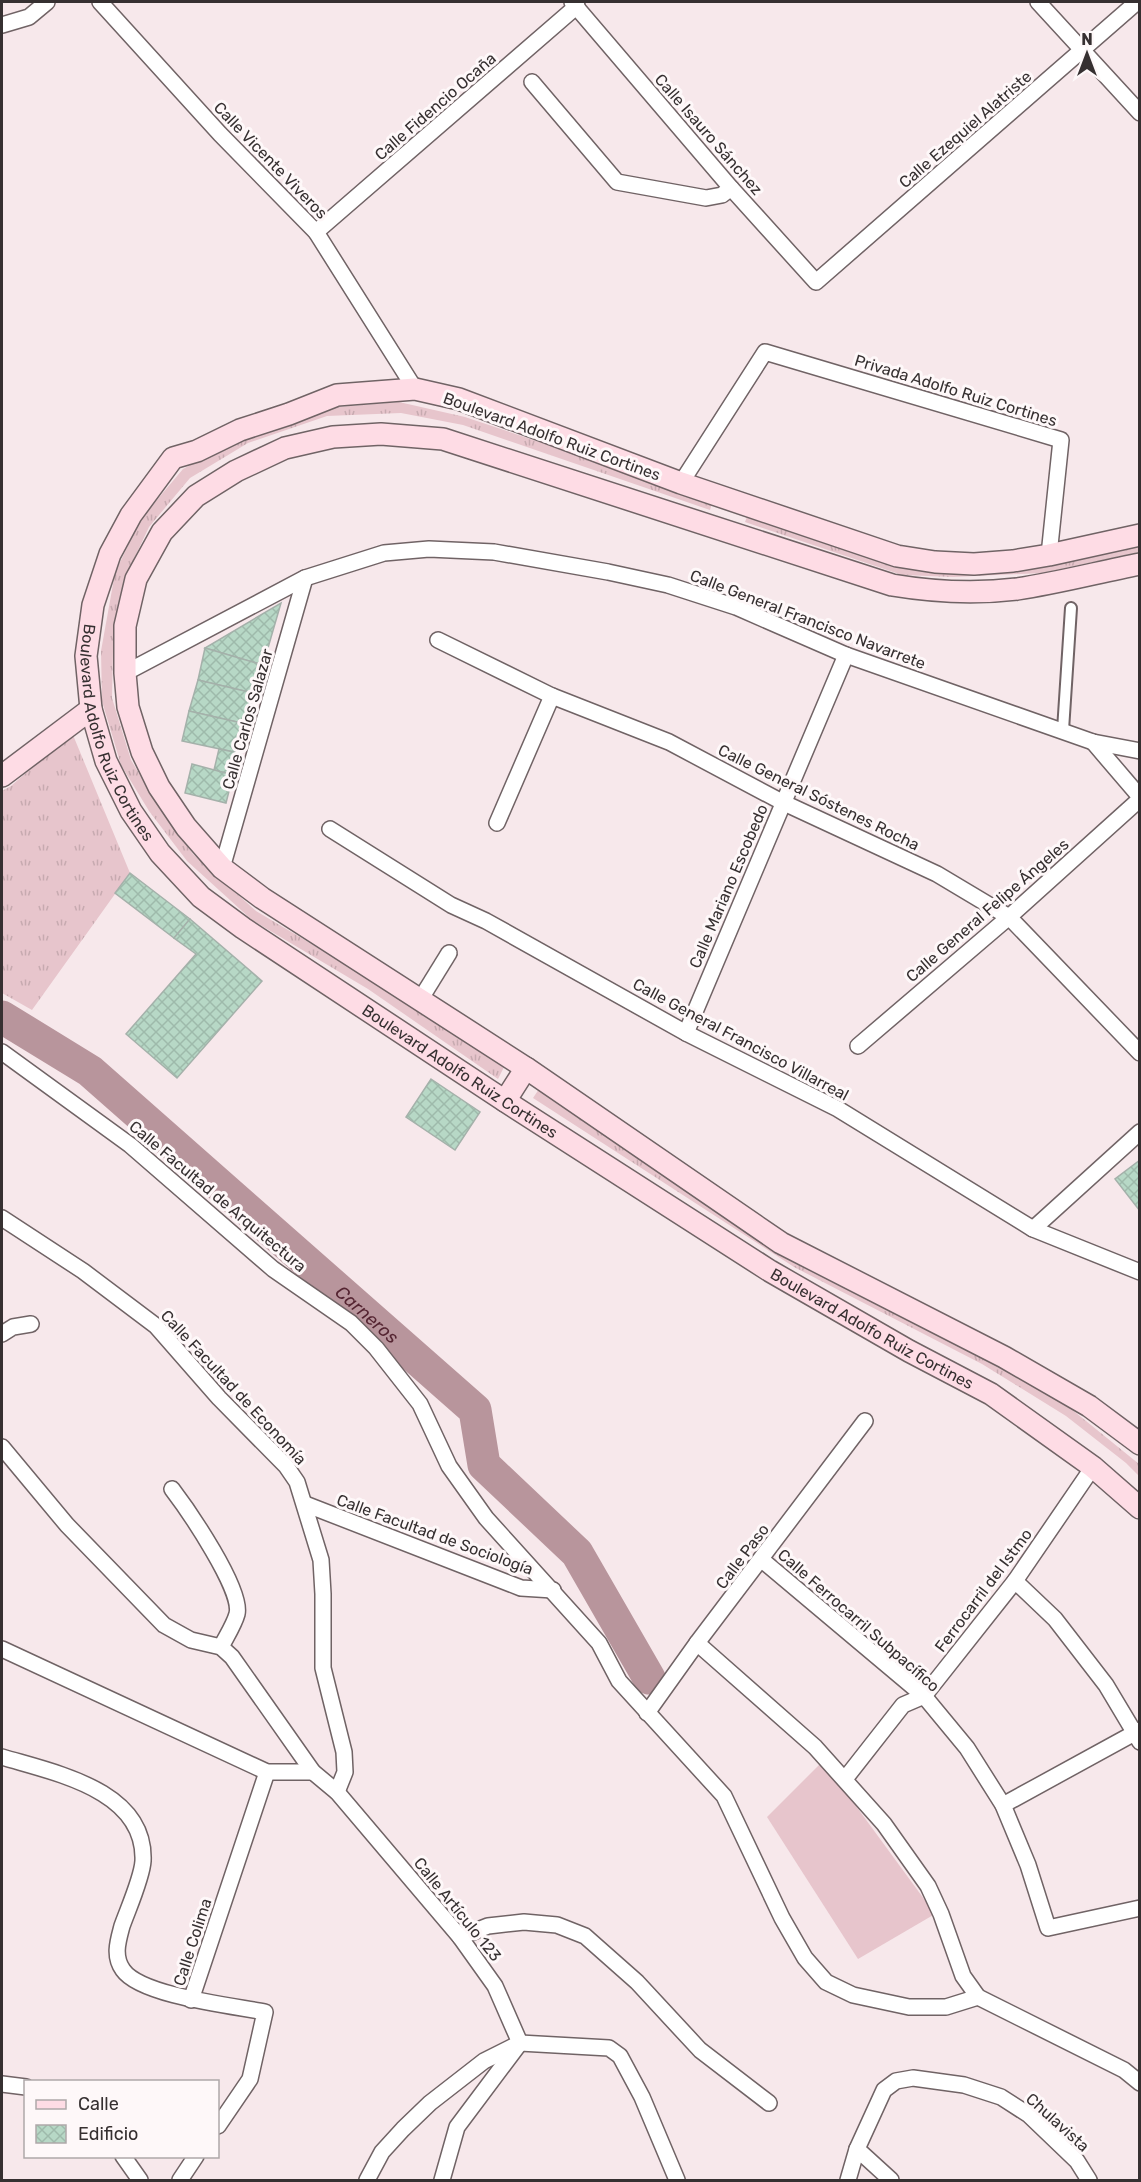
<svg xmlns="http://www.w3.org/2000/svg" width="1141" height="2182" viewBox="0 0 1141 2182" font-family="Rubik,sans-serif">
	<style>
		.grass { fill: url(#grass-tufts) }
		.pitch { fill: #e7c5cc }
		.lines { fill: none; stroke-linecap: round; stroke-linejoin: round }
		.river { stroke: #b8959c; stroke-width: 33 }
		.building { fill: url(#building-cross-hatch); stroke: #a4b1aa; stroke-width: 1.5 }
		.pedestrian-casing { stroke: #706365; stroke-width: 14 }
		.minor-casing { stroke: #706365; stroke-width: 18 }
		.secondary-casing { stroke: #706365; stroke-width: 24 }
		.pedestrian { stroke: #fff; stroke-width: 10 }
		.minor { stroke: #fff; stroke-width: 15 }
		.secondary { stroke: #fedce5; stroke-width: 21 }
		.labels { text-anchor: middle; stroke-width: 6; stroke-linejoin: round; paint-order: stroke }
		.street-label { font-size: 16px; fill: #363031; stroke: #fef8f9 }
		.water-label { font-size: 18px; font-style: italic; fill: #552532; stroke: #fef8f9 }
	</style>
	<defs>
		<pattern id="grass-tufts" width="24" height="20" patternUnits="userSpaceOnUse" patternTransform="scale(1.5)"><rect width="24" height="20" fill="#e7c5cc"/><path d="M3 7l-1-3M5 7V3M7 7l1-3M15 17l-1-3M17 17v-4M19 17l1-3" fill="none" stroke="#c7aab0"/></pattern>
		<pattern id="building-cross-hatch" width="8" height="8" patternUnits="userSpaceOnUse" patternTransform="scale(1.5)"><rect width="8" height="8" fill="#b7d8c6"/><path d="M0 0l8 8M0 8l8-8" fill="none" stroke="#9ebaab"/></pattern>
	</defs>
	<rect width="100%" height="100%" fill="#f7e8eb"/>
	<g class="grass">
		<path d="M399,402l66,15 248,83 -3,10 -247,-85 -62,-12 -74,3 -79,27 -58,35 -41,49 -23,49 -13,75 -1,47 19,62 27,45 35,49 63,57 118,70 130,86 -6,12 -130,-90 -116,-69 -65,-59 -38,-50 -28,-46 -19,-64 -1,-50 14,-78 25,-53 43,-51 62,-33 81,-28z"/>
		<path d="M748,514l156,52 235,-23v9l-96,21 -90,4 -51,-2 -157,-53z"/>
		<path d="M73,735l57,138 -98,137 -30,-17v-202l9,-5 24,-21z"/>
		<path d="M539,1089l449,267 82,52 69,56v12l-13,-13 -60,-47 -84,-52 -188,-97 -261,-169z"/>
	</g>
	<path class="pitch" d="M823,1761l112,153 -77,45 -91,-142z"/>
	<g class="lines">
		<path class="river" id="s1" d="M2,1017l88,54 385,339 9,55 93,88 72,125"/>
	</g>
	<g class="building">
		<path d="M281,603l-18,62 -58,-17z"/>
		<path d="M205,648l58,17 -10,28 -55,-13z"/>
		<path d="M198,680l55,13 -7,31 -57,-13z"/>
		<path d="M189,711l57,13 -7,29 -57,-12z"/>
		<path d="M219,749l20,4 -6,22 -19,-5z"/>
		<path d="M192,764l41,11 -7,28 -41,-10z"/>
		<path d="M130,873l60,46 -16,19 -59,-45z"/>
		<path d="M190,919l72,62 -85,97 -51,-44 70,-80 -22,-16z"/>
		<path d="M431,1079l49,33 -25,38 -49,-33z"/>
		<path d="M1140,1160v51l-25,-32z"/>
	</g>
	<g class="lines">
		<defs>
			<path id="pedestrian" d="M1063,730l8,-122"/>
			<g id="minor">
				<path d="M100,2l120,132 96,98 99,157"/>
				<path d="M572,2l159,186 85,94 321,-280"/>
				<path d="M1038,2l102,111"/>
				<path d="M2,25l27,-8 18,-15"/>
				<path d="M532,82l85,100 89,16 16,-3 9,-7"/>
				<path d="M316,232l261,-226"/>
				<path d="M681,483l84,-131 296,88 -12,115"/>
				<path d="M438,640l114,56 117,46 113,60 155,72 72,43 131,136"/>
				<path d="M125,673l180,-95 79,-25 45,-4 65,3 114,20 60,13 68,22 110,48 247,87 47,9"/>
				<path d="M1093,742l47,55"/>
				<path d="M497,823l55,-127"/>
				<path d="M330,829l121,76 35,16 200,112 152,76 195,120 107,43"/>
				<path d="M222,868l83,-290"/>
				<path d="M420,1000l29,-47"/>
				<path d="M686,1033l160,-378"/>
				<path d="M858,1046l151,-129 131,-118"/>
				<path d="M2,1052l128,93 143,124 78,54 25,25 44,56 29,62 37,52 113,125 20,38 105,115 58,122 23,40 21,24 27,13 56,12h37l32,-10"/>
				<path d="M2,1218l81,53 73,55 63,72 67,68 11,16 24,78 2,34v74l21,84 1,20 -8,20"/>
				<path d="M1033,1229l107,-97"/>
				<path d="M2,1334l11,-7 18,-3"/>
				<path d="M2,1447l65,78 97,100 27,15 30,7 11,10 81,115 24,20 123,145 35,49 25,57 -63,84 -15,53"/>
				<path d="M172,1489c16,21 71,101 65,125 -3,11 -11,23 -16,33"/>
				<path d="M305,1504l216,84 32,2"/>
				<path d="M762,1560l162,136 43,52 36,57 25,60 20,63 92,-20"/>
				<path d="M1015,1581l40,38 51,66 34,57"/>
				<path d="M697,1643l118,104 69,77 44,62 13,28 22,62 15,21 146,73 16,13"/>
				<path d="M2,1649l265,123h46"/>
				<path d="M647,1713l50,-70 168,-222"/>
				<path d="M2,1757c53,16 144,33 141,104 -1,17 -15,48 -21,65 -4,15 -9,30 1,44 18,26 111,36 142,42l-15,67 -32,47"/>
				<path d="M845,1779l58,-74 21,-9 91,-115 78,-114"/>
				<path d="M1003,1805l137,-75"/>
				<path d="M460,1937l28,-11 36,-4 33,3 28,11 52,46 63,68 69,53"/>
				<path d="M191,2000l76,-228"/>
				<path d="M2,2084l24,3"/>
				<path d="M857,2149l34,31"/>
				<path d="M123,2156l17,24"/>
				<path d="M180,2180l16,-24"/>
				<path d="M367,2180l15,-28 21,-23 27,-26 54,-42 36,-18 89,5 11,8 22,41 35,83"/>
				<path d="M848,2180l9,-31 27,-59 12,-9 17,-3 51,7 37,12 28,18 48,46 12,19"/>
			</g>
			<g id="secondary">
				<path id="s2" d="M1140,535l-91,20 -36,6 -39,3 -39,-2 -38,-6 -216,-73 -222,-84 -44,-10 -78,6 -48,19 -49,16 -43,21 -24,7 -42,57 -21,39 -17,51 -7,51 5,53 15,52 25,50 29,42 41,44 42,31 262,173 265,170 139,80 82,43 102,73 47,41"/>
				<path d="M1140,564c-41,8 -82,19 -123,25 -42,5 -83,3 -125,-4l-449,-146 -62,-5 -48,3 -48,11 -49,23 -40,25 -34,36 -26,47 -11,47v47l3,34 14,45 17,35 27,40 36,41 40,30 264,170 255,175 223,114 85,49 51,38"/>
				<path d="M2,776l89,-67"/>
				<path d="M505,1101l21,-33"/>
			</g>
		</defs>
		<use href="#pedestrian" class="pedestrian-casing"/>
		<use href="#minor" class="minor-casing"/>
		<use href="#secondary" class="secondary-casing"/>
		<use href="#pedestrian" class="pedestrian"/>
		<use href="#minor" class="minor"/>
		<use href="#secondary" class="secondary"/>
	</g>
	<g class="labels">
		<g class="street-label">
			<text transform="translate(435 106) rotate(-41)" y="6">Calle Fidencio Ocaña</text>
			<text transform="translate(965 129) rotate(-41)" y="6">Calle Ezequiel Alatriste</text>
			<text transform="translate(709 134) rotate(49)" y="6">Calle Isauro Sánchez</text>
			<text transform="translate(271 160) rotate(46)" y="6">Calle Vicente Viveros</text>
			<text transform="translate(956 390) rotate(17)" y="6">Privada Adolfo Ruiz Cortines</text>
			<text transform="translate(552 436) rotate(20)" y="6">Boulevard Adolfo Ruiz Cortines</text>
			<text transform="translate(808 619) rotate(21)" y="6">Calle General Francisco Navarrete</text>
			<text transform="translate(247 719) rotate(-74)" y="6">Calle Carlos Salazar</text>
			<text dy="6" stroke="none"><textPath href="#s2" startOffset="1314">Boulevard Adolfo Ruiz Cortines</textPath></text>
			<text transform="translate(819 797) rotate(26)" y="6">Calle General Sóstenes Rocha</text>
			<text transform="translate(728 886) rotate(-67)" y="6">Calle Mariano Escobedo</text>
			<text transform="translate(987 910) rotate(-41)" y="6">Calle General Felipe Ángeles</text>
			<text transform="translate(741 1039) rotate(28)" y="6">Calle General Francisco Villarreal</text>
			<text dy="6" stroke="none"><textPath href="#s2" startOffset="1818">Boulevard Adolfo Ruiz Cortines</textPath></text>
			<text transform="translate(218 1196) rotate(40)" y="6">Calle Facultad de Arquitectura</text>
			<text dy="6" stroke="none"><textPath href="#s2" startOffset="2304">Boulevard Adolfo Ruiz Cortines</textPath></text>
			<text transform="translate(234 1387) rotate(47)" y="6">Calle Facultad de Economía</text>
			<text transform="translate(435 1534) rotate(20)" y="6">Calle Facultad de Sociología</text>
			<text transform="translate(742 1556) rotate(-53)" y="6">Calle Paso</text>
			<text transform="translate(983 1590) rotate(-53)" y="6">Ferrocarril del Istmo</text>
			<text transform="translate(859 1620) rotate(41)" y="6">Calle Ferrocarril Subpacífico</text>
			<text transform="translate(458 1909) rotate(51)" y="6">Calle Artículo 123</text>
			<text transform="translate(192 1942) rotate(-72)" y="6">Calle Colima</text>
			<text transform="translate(1058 2122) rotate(42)" y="6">Chulavista</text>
		</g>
		<g class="water-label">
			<text dy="6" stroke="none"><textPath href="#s1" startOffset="472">Carneros</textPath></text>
		</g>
	</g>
	<rect width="1141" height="2182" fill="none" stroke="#363031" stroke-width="6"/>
	<rect x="24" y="2080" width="195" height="78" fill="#fef8f9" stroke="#aea8a9" stroke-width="1.5"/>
	<rect x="36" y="2100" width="30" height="9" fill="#fedce5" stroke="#aea8a9" stroke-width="1.5"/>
	<text x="78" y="2110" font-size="18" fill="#363031">Calle</text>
	<rect x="36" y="2125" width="30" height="18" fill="url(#building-cross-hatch)" stroke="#aea8a9" stroke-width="1.5"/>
	<text x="78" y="2140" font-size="18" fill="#363031">Edificio</text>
	<g transform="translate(1087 54)" stroke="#fef8f9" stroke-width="4.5" paint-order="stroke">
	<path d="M0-4.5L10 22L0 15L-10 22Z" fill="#363031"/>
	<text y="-9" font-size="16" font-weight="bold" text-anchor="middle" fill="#363031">N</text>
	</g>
</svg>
